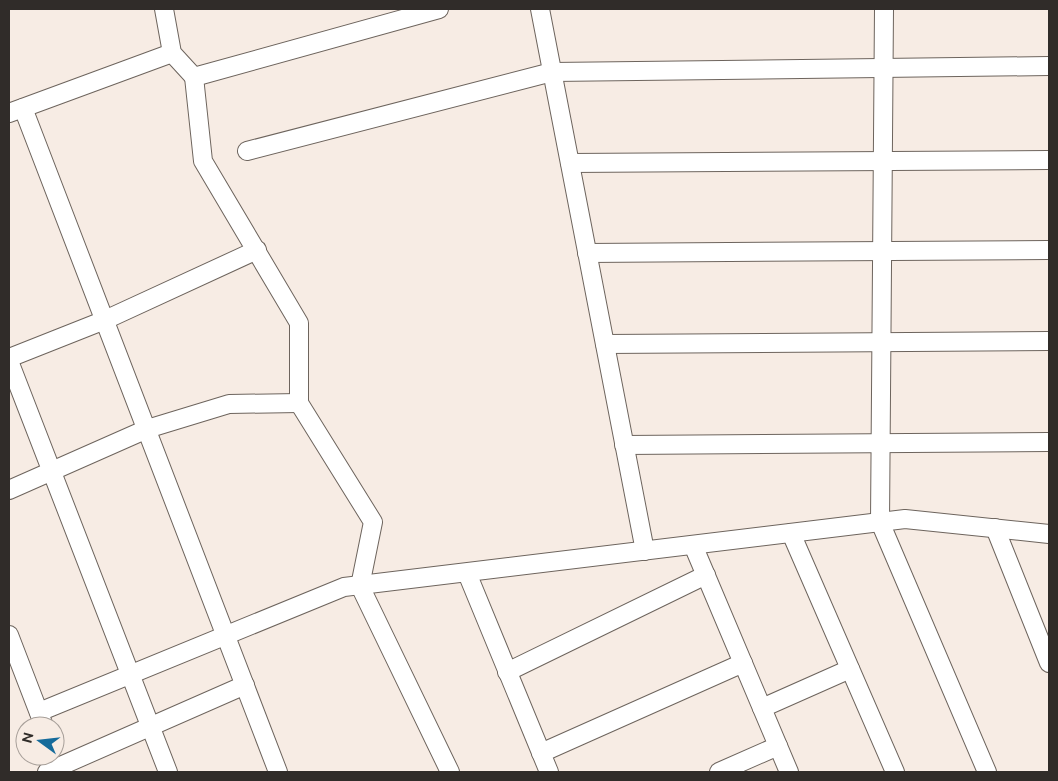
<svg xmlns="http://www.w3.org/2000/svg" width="1058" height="781" viewBox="0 0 1058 781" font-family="Ubuntu,sans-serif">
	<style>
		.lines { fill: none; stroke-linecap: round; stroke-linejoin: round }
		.minor-casing { stroke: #6d645d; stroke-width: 20 }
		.minor { stroke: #fff; stroke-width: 18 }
	</style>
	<rect width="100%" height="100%" fill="#f7ece4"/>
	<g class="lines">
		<defs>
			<g id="minor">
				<path d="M164,9l8,44 22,24 245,-68"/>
				<path d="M540,9l105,542"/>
				<path d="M884,9l-4,513 107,250"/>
				<path d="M194,77l9,84 96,162v80l74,119 -13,64 90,186"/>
				<path d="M23,108l255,664"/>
				<path d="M9,113l163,-60"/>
				<path d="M247,151l305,-79 497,-6"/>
				<path d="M570,163l479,-3"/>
				<path d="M587,253l462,-3"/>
				<path d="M605,344l444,-3"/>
				<path d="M9,358l96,-38 152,-70"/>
				<path d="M9,361l159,411"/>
				<path d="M624,445l425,-3"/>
				<path d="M9,490l138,-61 82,-25 70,-1"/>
				<path d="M995,528l54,135"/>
				<path d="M791,533l104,239"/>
				<path d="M693,545l96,227"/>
				<path d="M467,573l82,199"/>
				<path d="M9,635l35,91"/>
				<path d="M507,672l199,-97"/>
				<path d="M762,708l88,-39"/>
				<path d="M39,712l305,-125 561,-68 144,15"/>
				<path d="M541,753l202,-90"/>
				<path d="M47,772l198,-87"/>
				<path d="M719,772l59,-26"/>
			</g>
		</defs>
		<use href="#minor" class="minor-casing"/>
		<use href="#minor" class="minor"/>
	</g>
	<rect width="1058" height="781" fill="none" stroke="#302c29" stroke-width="20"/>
	<g transform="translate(40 741) rotate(285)"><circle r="24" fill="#f7ece4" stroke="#a79f99"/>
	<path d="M0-4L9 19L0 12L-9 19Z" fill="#156b9b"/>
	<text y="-8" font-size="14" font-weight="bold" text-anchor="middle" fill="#302c29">N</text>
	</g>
</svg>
